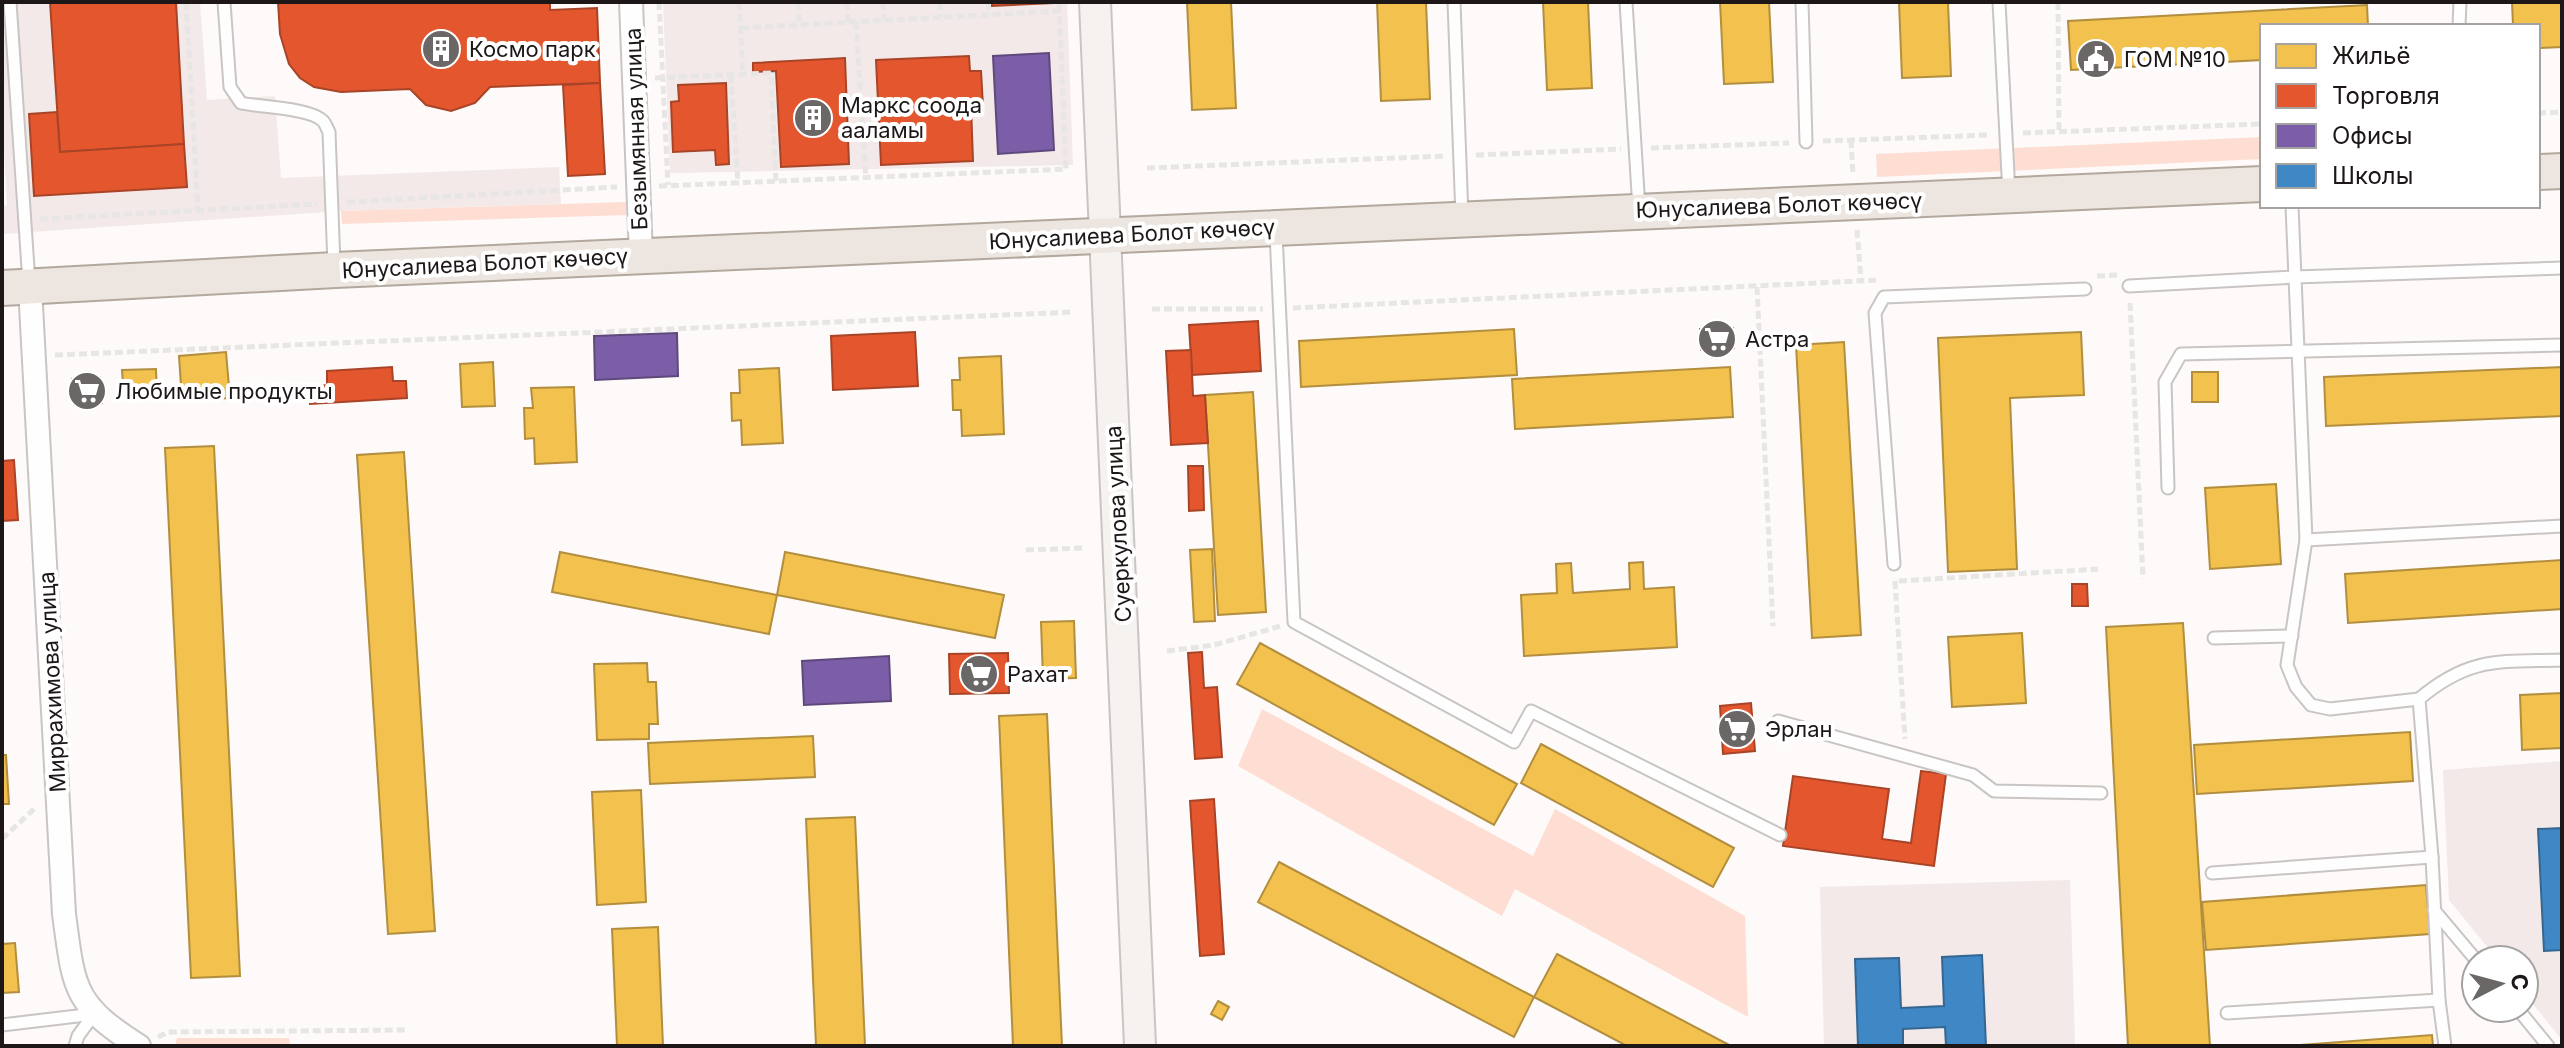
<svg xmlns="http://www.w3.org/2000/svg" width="2564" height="1048" viewBox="0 0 2564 1048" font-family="Inter,sans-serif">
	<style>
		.commercial { fill: #f3e9e9 }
		.green { fill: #feded2 }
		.homes { fill: #f2c14e; stroke: #b28e3e; stroke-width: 2 }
		.shops { fill: #e4572e; stroke: #a84427; stroke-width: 2 }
		.offices { fill: #7b5ea7; stroke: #5f497c; stroke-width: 2 }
		.schools { fill: #3f88c5; stroke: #356691; stroke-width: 2 }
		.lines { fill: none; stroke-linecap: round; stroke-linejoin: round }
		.service-casing { stroke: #c8c5c3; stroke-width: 15 }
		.minor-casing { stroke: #c8c5c3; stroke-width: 26 }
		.secondary-casing { stroke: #c8c5c3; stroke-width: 34 }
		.primary-casing { stroke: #b3a89d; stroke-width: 38 }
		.path { stroke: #e7e6e5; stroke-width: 5; stroke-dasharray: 8 4; stroke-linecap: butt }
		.service { stroke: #fffefe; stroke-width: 11 }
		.minor { stroke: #fffefe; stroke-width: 22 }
		.secondary { stroke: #f5f2ef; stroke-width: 30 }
		.primary { stroke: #ede6e0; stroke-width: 34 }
		.labels { text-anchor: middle; stroke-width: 8; stroke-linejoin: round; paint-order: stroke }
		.poi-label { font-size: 22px; fill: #1d1817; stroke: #fff; text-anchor: start }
		.street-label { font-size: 22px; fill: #1d1817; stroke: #fff }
	</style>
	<rect width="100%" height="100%" fill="#fdfaf9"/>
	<g class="commercial">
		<path d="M2,2h48l7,110 -28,3 5,81 153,-9 -11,-185h24l7,98 68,-4 6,82 278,-11 2,37 -220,7 -339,23v-28l5,-1 -5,-89z"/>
		<path d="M663,2h404l6,163 -403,8z"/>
		<path d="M2562,761v279l-38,-47v-33h-26l-49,-60 -6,-130z"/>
		<path d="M2070,880l5,166h-251l-4,-159z"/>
	</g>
	<g class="green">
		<path d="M2262,137v22l-385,18 -1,-23z"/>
		<path d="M626,202v13l-284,9 -1,-13z"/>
		<path d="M1262,709l271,147 22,-47 190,107 3,101 -233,-128 -13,27 -264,-150z"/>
		<path d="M177,1038h112l1,8h-115z"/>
	</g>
	<g class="homes">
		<path d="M1187,2h44l5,106 -44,2z"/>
		<path d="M1377,2h49l4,97 -49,2z"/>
		<path d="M1543,2h45l4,86 -45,2z"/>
		<path d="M1720,2h49l4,80 -49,2z"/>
		<path d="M1899,2h49l3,74 -49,2z"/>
		<path d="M2512,2h50v45l-24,1v-22h-25z"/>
		<path d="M2367,5l1,21h-106v34l-191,10 -3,-49z"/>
		<path d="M1514,329l3,46 -216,12 -2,-46z"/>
		<path d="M2081,332l3,63 -74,3 7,171 -69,3 -10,-234z"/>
		<path d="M1844,342l17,293 -49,3 -16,-293z"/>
		<path d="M226,352l4,46 -48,3 -3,-45z"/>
		<path d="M1001,356l3,78 -42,2 -1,-26h-8l-1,-30h8l-1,-22z"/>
		<path d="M493,362l2,44 -33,1 -2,-43z"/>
		<path d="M1730,367l3,50 -218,12 -3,-50z"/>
		<path d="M2562,367v49l-236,10 -2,-49z"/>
		<path d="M779,368l4,75 -41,2 -1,-25 -9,1 -1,-28h9l-1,-23z"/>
		<path d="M156,369l1,28 -33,1 -2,-28z"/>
		<rect x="2192" y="372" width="26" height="30"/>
		<path d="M574,387l3,75 -42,2 -1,-26 -9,1 -1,-31h9l-2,-20z"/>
		<path d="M1253,392l13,220 -48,3 -13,-220z"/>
		<path d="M214,446l26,530 -49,2 -26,-530z"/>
		<path d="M404,452l31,479 -47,3 -31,-479z"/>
		<path d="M2276,484l5,80 -71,5 -5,-81z"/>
		<path d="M1212,549l3,72 -21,1 -4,-72z"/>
		<path d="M560,552l217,43 -8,39 -217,-42z"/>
		<path d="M785,552l219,43 -9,43 -218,-43z"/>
		<path d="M2562,560v49l-214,14 -3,-49z"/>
		<path d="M1643,562l1,27 30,-2 3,60 -153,9 -3,-61 36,-2 -1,-29 15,-1 2,30 57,-4 -1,-26z"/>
		<path d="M1074,621l2,57 -33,1 -2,-57z"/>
		<path d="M2183,623l27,423h-82l-22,-419z"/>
		<path d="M2022,633l4,70 -74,4 -4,-70z"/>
		<path d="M1260,643l257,141 -23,41 -257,-141z"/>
		<path d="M647,663l1,19h8l2,42h-9v15l-52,1 -3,-76z"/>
		<path d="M2562,693v55l-40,2 -2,-55z"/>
		<path d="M1047,714l15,332h-49l-14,-330z"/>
		<path d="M2410,732l3,49 -216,13 -3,-49z"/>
		<path d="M813,736l2,41 -165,7 -2,-41z"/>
		<path d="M1541,744l193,104 -21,39 -192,-104z"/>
		<path d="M2,755h4l3,49h-7z"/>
		<path d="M641,790l5,112 -49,3 -5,-113z"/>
		<path d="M855,817l10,229h-49l-10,-227z"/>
		<path d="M1279,862l255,135 -20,40 -256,-135z"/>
		<path d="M2426,885l4,49 -224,16 -4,-48z"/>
		<path d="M658,927l5,119h-46l-5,-117z"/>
		<path d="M15,943l4,49 -17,1v-49z"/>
		<path d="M1557,954l174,92h-104l-93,-49z"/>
		<path d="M1218,1001l11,6 -7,13 -11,-6z"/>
		<path d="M2432,1035l1,11h-146z"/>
	</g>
	<g class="shops">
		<path d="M50,2h126l8,142 -124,8z"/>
		<path d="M278,2h272v8l47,-2 3,75 -110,4 -15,16 -24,8 -25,-6 -16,-16 -69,3 -27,-5 -14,-9 -11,-14 -9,-30z"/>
		<path d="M992,2h61v1l-61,3z"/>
		<path d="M969,56l1,15h11l2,35h-12l2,55 -92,4 -5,-105z"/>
		<path d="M845,58l4,106 -68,3 -5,-96 -23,1v-9z"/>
		<path d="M600,83l5,91 -37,2 -5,-91z"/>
		<path d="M726,83l3,81 -13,1 -1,-15 -42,2 -2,-50 8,-1 -1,-16z"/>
		<path d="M57,112l3,40 124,-8 3,43 -153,9 -5,-82z"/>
		<path d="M1258,321l3,50 -69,4 -3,-50z"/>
		<path d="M1733,328l1,20 -33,2 -1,-21z"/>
		<path d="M915,332l3,54 -85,4 -2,-54z"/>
		<path d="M1191,350l2,46 12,-1 3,48 -37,2 -5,-94z"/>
		<path d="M392,367l1,14h13l1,17 -97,6 -1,-18 18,-1v-14z"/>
		<path d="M100,377l2,26 -28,2 -2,-26z"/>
		<path d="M14,460l4,60 -16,1v-60z"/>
		<path d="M1188,466h15l1,44 -15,1z"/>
		<path d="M2072,584h15l1,22h-16z"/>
		<path d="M1202,652l2,36 13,-1 5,70 -27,2 -7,-106z"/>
		<path d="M1008,653l1,40 -59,1 -1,-40z"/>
		<path d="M1751,703l4,48 -32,3 -3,-48z"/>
		<path d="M1921,771l25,3 -12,92 -151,-20 10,-70 96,13 -7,50 29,4z"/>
		<path d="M1214,799l10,155 -24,2 -10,-155z"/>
	</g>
	<g class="offices">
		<path d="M1049,53l5,97 -56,4 -5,-98z"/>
		<path d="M677,333l1,43 -83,4 -1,-44z"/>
		<path d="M889,656l2,45 -87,4 -2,-44z"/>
	</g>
	<g class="schools">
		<path d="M2562,828v122l-18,1 -6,-122z"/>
		<path d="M1982,955l4,91h-40l-1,-19 -42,2v17h-45l-3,-87 44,-1 2,50 43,-2 -2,-49z"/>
	</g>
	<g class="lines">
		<defs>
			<g id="service">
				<path d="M10,2l19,281"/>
				<path d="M224,2l6,85 11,16c18,4 70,5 82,18 3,3 4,8 6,11l5,133"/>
				<path d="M1454,2l8,215"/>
				<path d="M1626,2l13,207"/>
				<path d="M1802,2l4,140"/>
				<path d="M1999,2l10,192"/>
				<path d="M2459,26l1,-24"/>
				<path d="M2292,206l14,334 -19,125 9,22 15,18 19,4 89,-10 13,158 7,143 6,46"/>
				<path d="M1276,233l18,389 220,120 17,-31 249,124"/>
				<path d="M2129,286l166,-9 267,-9"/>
				<path d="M2168,488l-3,-106 16,-28 381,-9"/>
				<path d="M2306,540l256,-14"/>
				<path d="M1894,564l-19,-251 9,-16 201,-8"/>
				<path d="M2214,638l78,-2"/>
				<path d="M2419,699c51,-43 81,-37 143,-39"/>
				<path d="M1778,721l195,54 21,16 107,2"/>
				<path d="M2212,873l220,-16"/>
				<path d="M2434,910l42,50"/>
				<path d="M2517,1008l31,38"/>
				<path d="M2227,1013l212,-13"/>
				<path d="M2,1025l92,-11"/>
				<path d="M75,1046l3,-10 16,-22"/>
			</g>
			<g id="minor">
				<path d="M631,2l10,254"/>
				<path d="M30,287l34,627c10,75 9,90 75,132"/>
			</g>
			<path id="secondary" d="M1095,2l45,1044"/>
			<g id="primary">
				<path d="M2538,172l24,-1"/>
				<path d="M2,288l333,-18 1927,-86"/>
			</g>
		</defs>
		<use href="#service" class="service-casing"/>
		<use href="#minor" class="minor-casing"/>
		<use href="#secondary" class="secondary-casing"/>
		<use href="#primary" class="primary-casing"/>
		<g class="path">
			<path d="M186,2l12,208"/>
			<path d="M659,2l9,183"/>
			<path d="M739,2l4,72"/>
			<path d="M798,2l1,23"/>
			<path d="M847,2l1,20"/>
			<path d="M883,2l1,18"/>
			<path d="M940,2l1,15"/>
			<path d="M988,2l1,13"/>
			<path d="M2058,2l1,130"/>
			<path d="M856,22l10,157"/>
			<path d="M741,28l318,-17"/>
			<path d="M731,75l7,108"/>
			<path d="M655,78l116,-5 5,109"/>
			<path d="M2538,113l24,-1"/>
			<path d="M2023,133l239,-9"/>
			<path d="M1851,140l2,35"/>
			<path d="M1823,141l166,-6"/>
			<path d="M1651,148l138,-5"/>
			<path d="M1476,155l145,-6"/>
			<path d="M1147,168l299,-12"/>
			<path d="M659,186l407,-17 -7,-167"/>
			<path d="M347,202l270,-15"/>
			<path d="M40,219l277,-15"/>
			<path d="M1857,230l4,51"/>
			<path d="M2097,276l22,-1"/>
			<path d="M1757,287l16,339"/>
			<path d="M2130,303l13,276"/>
			<path d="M1293,308l586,-28"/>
			<path d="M1152,309h111"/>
			<path d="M55,355l1018,-43"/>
			<path d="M1026,550l57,-2"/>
			<path d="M1895,581l10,158"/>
			<path d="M1899,581l199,-12"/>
			<path d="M1167,651l47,-6 67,-19"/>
			<path d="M2,839l32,-30"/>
			<path d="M158,1037l10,-5 239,-2"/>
		</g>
		<use href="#service" class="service"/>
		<use href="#minor" class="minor"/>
		<use href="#secondary" class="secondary"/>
		<use href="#primary" class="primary"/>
	</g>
	<defs>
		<symbol id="building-disc" viewBox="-11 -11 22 22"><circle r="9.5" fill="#6b6766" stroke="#fff"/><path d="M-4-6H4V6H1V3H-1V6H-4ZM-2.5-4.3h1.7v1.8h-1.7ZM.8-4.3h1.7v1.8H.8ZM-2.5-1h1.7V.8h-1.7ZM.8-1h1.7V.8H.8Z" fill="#fff"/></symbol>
		<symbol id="civic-disc" viewBox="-11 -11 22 22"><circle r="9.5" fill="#6b6766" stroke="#fff"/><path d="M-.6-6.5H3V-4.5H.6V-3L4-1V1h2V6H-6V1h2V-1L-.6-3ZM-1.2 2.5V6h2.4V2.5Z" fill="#fff"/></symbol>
		<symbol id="supermarket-disc" viewBox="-11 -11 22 22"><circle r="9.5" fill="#6b6766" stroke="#fff"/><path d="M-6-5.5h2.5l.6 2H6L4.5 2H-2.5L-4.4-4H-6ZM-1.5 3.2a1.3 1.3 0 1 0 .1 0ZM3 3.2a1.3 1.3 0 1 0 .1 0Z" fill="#fff"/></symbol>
	</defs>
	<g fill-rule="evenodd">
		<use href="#building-disc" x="419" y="27" width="44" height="44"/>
		<use href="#civic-disc" x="2074" y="37" width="44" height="44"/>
		<use href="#building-disc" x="791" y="96" width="44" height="44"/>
		<use href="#supermarket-disc" x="1695" y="317" width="44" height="44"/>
		<use href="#supermarket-disc" x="65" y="369" width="44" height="44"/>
		<use href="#supermarket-disc" x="957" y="652" width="44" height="44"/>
		<use href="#supermarket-disc" x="1715" y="707" width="44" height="44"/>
	</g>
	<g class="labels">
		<g class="poi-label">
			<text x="469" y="57">Космо парк</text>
			<text x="2124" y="67">ГОМ №10</text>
			<text x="841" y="113">Маркс соода<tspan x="841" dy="25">ааламы</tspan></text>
			<text x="1745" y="347">Астра</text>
			<text x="115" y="399">Любимые продукты</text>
			<text x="1007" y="682">Рахат</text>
			<text x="1765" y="737">Эрлан</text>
		</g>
		<g class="street-label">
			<text transform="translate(636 129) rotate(-92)" y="8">Безымянная улица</text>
			<text transform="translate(1779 205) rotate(-2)" y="8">Юнусалиева Болот көчөсү</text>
			<text transform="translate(1132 234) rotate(-3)" y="8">Юнусалиева Болот көчөсү</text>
			<text transform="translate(485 263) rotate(-3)" y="8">Юнусалиева Болот көчөсү</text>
			<text transform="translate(1118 524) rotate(-93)" y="8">Суеркулова улица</text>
			<text transform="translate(52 682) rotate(-93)" y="8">Миррахимова улица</text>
		</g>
	</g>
	<rect width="2564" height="1048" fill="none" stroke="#1d1817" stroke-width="8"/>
	<rect x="2260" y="24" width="280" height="184" fill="#ffffff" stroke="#a5a3a2" stroke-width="2"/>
	<rect x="2276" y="44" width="40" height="24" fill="#f2c14e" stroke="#a5a3a2" stroke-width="2"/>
	<text x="2332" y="64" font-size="24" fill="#1d1817">Жильё</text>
	<rect x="2276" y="84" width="40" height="24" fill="#e4572e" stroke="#a5a3a2" stroke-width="2"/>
	<text x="2332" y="104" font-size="24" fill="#1d1817">Торговля</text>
	<rect x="2276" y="124" width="40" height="24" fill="#7b5ea7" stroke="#a5a3a2" stroke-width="2"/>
	<text x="2332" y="144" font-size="24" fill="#1d1817">Офисы</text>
	<rect x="2276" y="164" width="40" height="24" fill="#3f88c5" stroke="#a5a3a2" stroke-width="2"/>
	<text x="2332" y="184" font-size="24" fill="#1d1817">Школы</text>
	<g transform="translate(2500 984) rotate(84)"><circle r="38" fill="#ffffff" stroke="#a5a3a2" stroke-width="2"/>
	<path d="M0-6L14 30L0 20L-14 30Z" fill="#6b6766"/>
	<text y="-12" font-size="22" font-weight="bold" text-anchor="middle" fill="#1d1817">С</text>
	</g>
</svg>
